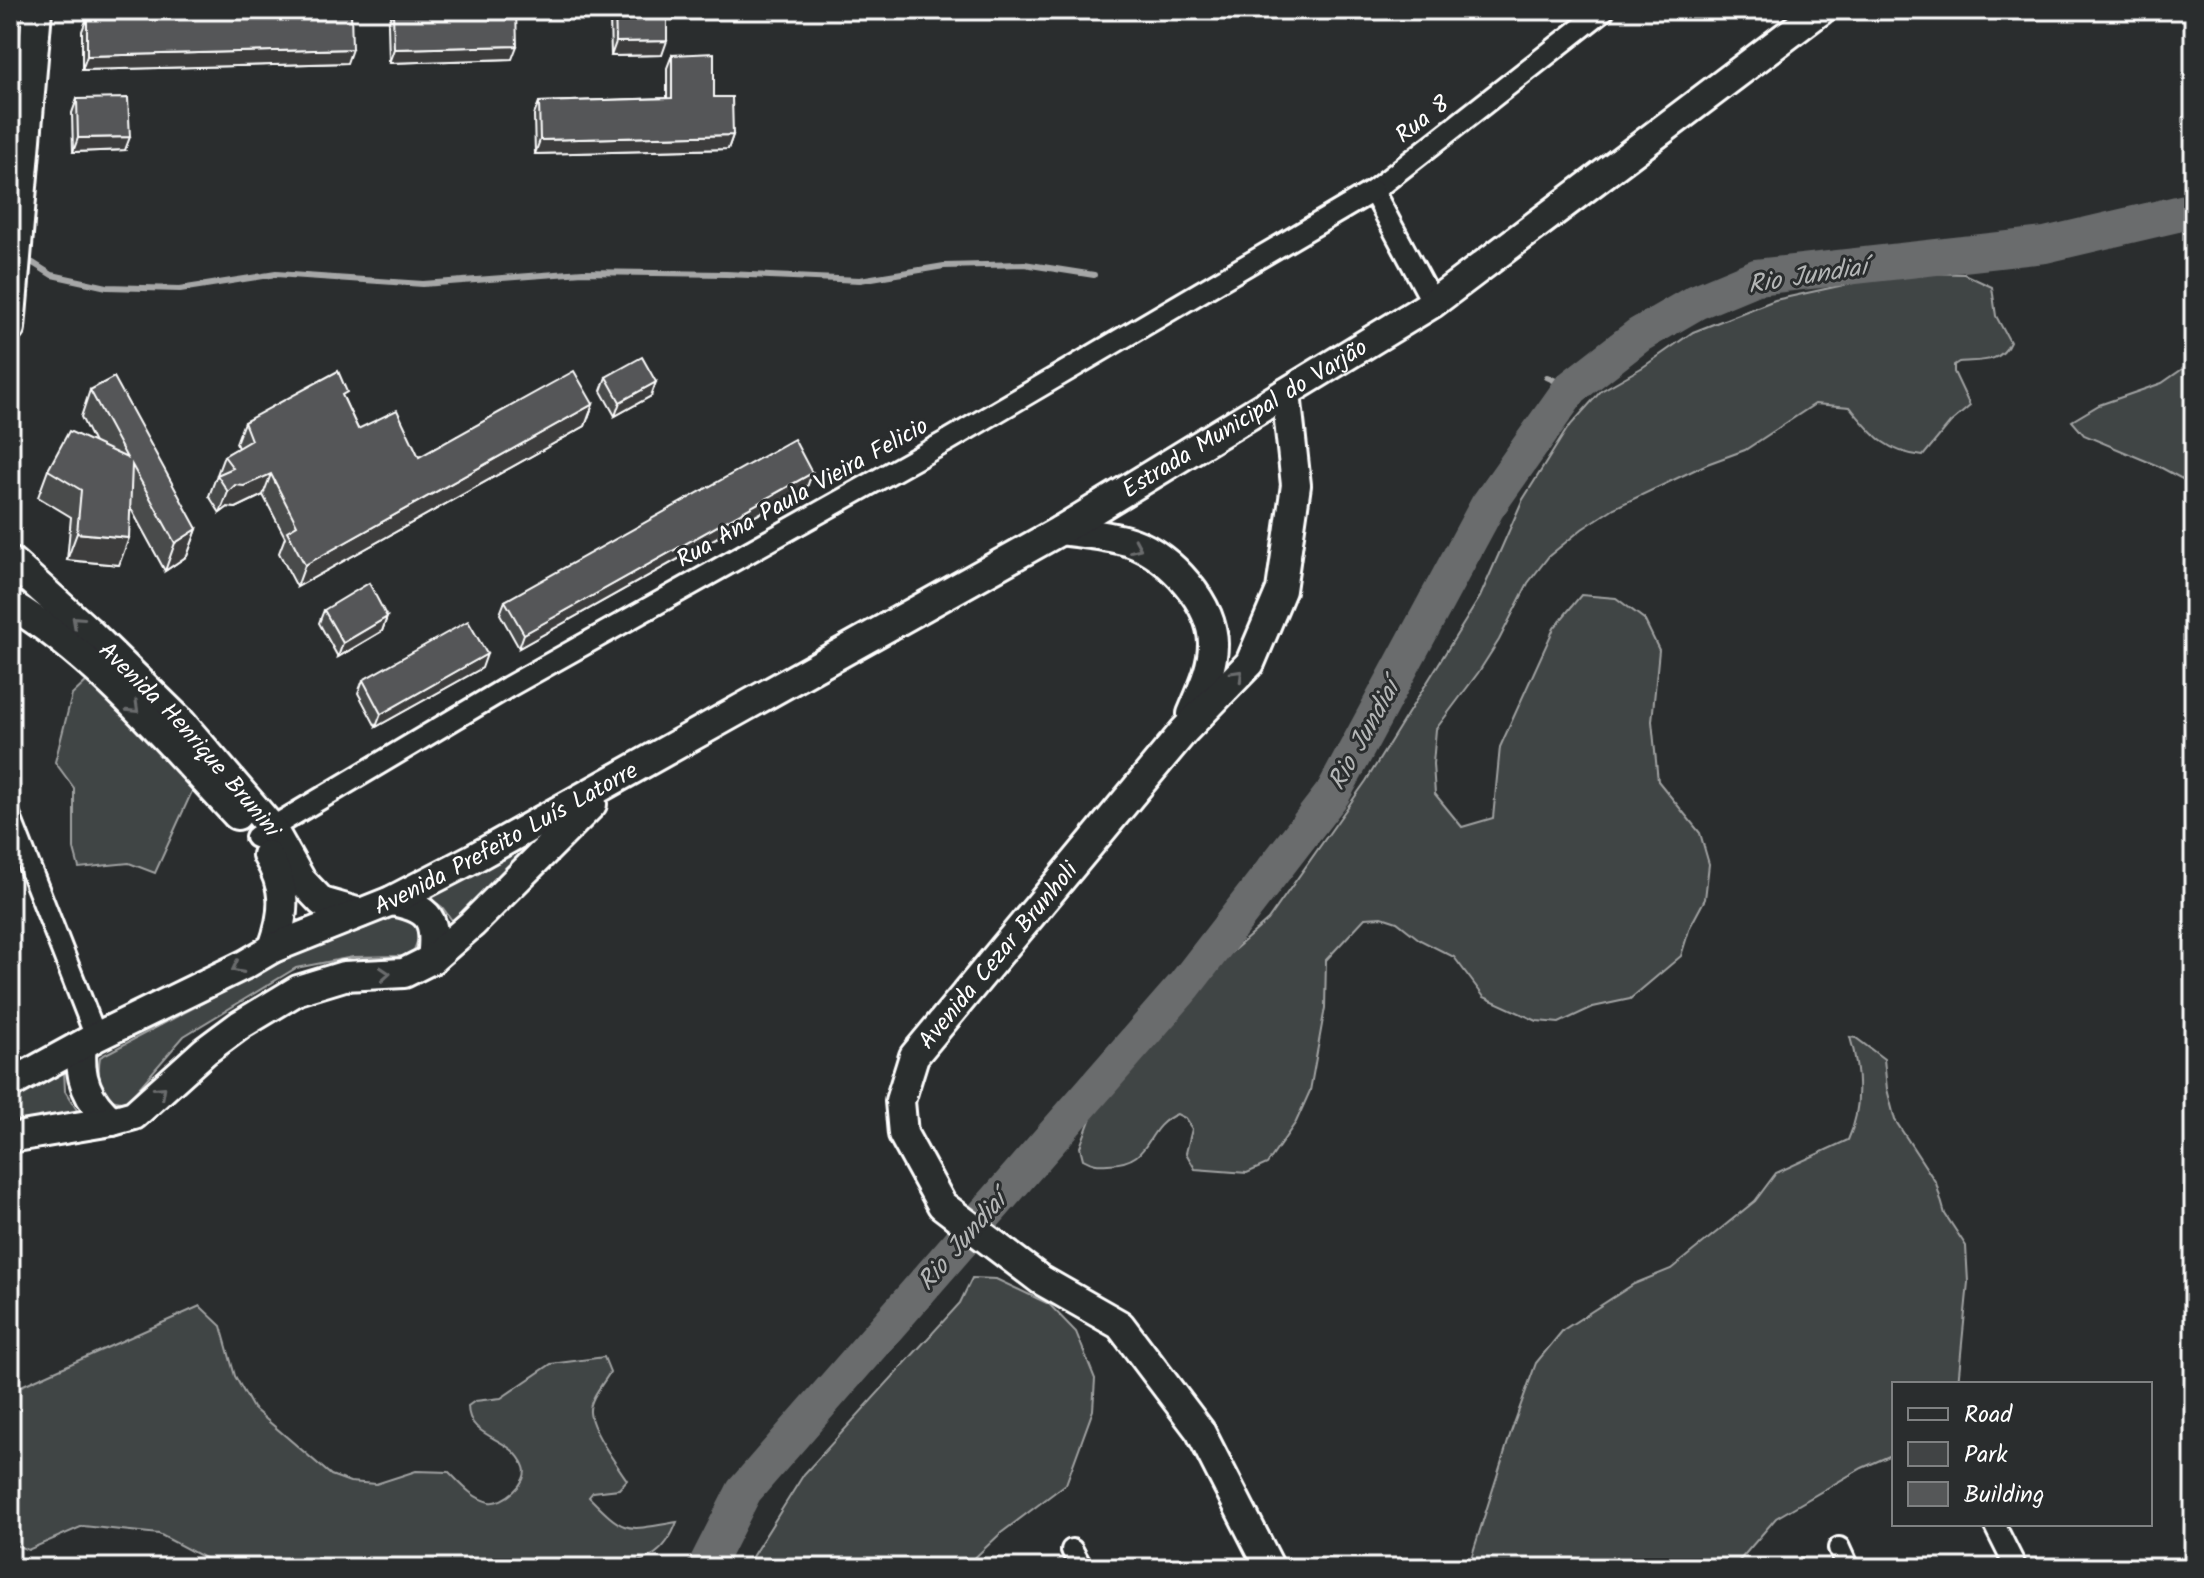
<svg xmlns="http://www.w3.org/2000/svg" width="2204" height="1578" viewBox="0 0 2204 1578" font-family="Kalam,sans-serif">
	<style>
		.green { fill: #414445; stroke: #a0a2a2; stroke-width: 2 }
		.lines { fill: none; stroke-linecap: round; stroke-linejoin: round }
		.stream { stroke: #a6a7a7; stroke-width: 6 }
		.river { stroke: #6a6c6d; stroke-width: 36 }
		.minor-casing { stroke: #fff; stroke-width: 26 }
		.secondary-casing { stroke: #fff; stroke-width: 34 }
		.minor { stroke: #2a2d2e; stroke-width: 20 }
		.secondary { stroke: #2a2d2e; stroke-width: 28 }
		.wall { fill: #494b4c; stroke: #fff; stroke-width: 2 }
		.shaded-wall { fill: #3c3d3e; stroke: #fff; stroke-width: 2 }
		.building { fill: #555758; stroke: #fff; stroke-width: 2 }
		.oneway { stroke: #6a6c6d }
		.labels { text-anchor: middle; stroke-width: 6; stroke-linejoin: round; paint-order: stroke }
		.street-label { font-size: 24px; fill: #fff; stroke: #2a2d2e }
		.water-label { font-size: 26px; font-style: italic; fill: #b4b6b6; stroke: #2a2d2e }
	</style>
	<rect width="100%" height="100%" fill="#2a2d2e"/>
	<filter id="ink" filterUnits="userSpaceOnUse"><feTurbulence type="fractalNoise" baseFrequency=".0125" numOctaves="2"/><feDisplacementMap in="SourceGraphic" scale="16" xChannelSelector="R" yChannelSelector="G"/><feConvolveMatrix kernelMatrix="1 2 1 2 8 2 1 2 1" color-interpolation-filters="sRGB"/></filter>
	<g filter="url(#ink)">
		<g class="green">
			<path d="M1927,273l37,1 28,13 4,29 14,26c-9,22 -31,18 -51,20l-5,3v7l16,34 -20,17 -27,33c-38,-4 -50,-21 -73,-49l-35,-3 -70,46 -38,14 -93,44 -32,21 -33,27 -21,27 -29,57 -21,33 -42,56 -3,35 2,30 27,33 31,-9 7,-71 54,-119 27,-33 35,3 28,21 15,31 -7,71 6,60 42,52 9,31 -4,35 -15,28 -9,29 -51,43 -37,8 -34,16 -22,-2 -53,-24 -30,-40 -34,-17 -23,-18 -15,-5 -17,1 -39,42 -1,48 -15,83 -14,31 -29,42 -20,9 -52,-4 -9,-16 6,-24 -7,-11 -8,-4c-35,15 -22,49 -69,50 -11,1 -16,0 -25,-5l-3,-12 13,-35 50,-82 125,-110 98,-139 114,-184 42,-96 45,-72 34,-38 42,-24 50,-35 82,-32 87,-19z"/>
			<path d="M2194,361v121l-8,-1 -28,-15 -74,-31 -12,-14 27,-16 63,-22z"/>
			<path d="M88,680l106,107 -39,86 -26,-10 -50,5 -5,-19v-61l-19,-26 17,-67z"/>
			<path d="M549,825l-92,102 -15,-20 -15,-11z"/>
			<path d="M389,913l21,7 10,14 -6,16 -11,6 -50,1 -57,11 -112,68 -58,67 -20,-4c-6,-14 -9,-26 -6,-42l194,-102z"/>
			<path d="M1850,1037l6,1 28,21 3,30 8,31 41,63 9,31 21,32 2,36 -10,102h-64v70l-32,14 -86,50 -43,50h-265l43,-136 25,-69 27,-33 71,-46 37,-15 84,-68 21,-28 72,-33c15,-33 12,-69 2,-103z"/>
			<path d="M64,1068l1,23 15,24 -70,11v-25z"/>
			<path d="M972,1278l24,1 53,25 27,28 19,47 -2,31 -27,74 -65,49 -37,35h-219l59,-94 156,-171z"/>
			<path d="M200,1306l21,20 14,50 18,32 78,67 19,7 26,2 40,-13 33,1c12,12 23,26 40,30 14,3 41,-20 35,-35 -12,-32 -56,-27 -56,-61l7,-5 26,-3 50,-34 53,-7 6,15c-6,11 -21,27 -20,40 1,18 26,52 37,68l-8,9 -26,3 -4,5c38,39 37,33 88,25 -13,34 -28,37 -61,46h-401l1,-4 -57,-30 -76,-8 -55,24 -18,-7v-152z"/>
		</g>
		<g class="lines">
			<g class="stream">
				<path d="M33,263l19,12 55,12 73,2 96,-15 147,10 160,-12 143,2 134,6 84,-14 80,-2 70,11"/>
				<path d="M1547,377l24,11"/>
			</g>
			<path class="river" d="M705,1568l39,-77 440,-505 149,-193 154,-286 84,-119 68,-53 57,-33 60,-25 289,-32 149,-35"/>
			<defs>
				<g id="minor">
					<path d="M1433,303l-60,-112 231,-181"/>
					<path d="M10,817l86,220"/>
					<path d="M256,837l252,-150 439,-246 426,-250"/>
					<path d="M1994,1524l22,44"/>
					<path d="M1839,1548l9,20"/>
					<path d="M1072,1550l10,18"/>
				</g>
				<g id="secondary">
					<path d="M10,328l27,-318"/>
					<path d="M1061,530c23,4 50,5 72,13 37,13 80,61 80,101 0,25 -12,48 -21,70"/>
					<path id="s1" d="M13,563l74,67 92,90 92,107 30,53 21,22 38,11"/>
					<path d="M10,604c86,51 159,139 227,211"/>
					<path d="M267,855c20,33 19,56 6,93"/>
					<path d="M391,901c40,7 46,19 41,58"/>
					<path d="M82,1045c-4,31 5,56 30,76"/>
					<path id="s2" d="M10,1084l86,-47 150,-73 27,-16 118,-47 81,-42 589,-329 372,-227 388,-293"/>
					<path d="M10,1138l102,-17 22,-6 71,-64 35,-26 58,-35 46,-14 60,-3 28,-14 40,-35 120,-120"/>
					<path id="s3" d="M1270,1568l-70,-137 -80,-106 -79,-45 -99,-75 -39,-71 -3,-33 14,-45 270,-325 66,-68 31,-73 15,-105 -10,-92"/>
				</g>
			</defs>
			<use href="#minor" class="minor-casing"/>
			<use href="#secondary" class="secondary-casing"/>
			<use href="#minor" class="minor"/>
			<use href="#secondary" class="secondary"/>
		</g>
		<g class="wall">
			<path d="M393,10l119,49 -123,4 -1,-39z"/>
			<path d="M613,10h54l-5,45 -51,1 -1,-38z"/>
			<path d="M87,18l260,45 -265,7v-39z"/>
			<path d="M672,55l42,42 19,38 -5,14 -193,5 -1,-39 5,-13 128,-4v-30z"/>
			<path d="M77,99l48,51 -52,2 -1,-39z"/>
			<path d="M606,377l45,19 -36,20 -14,-25z"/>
			<path d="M90,390l107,139 -10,27 -22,15 -35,-64 -11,58 -52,-5 4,-43 -33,-20 10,-27 46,-27 -13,-26z"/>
			<path d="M344,399l14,30 61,28 174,-53 -8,22 -288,161 -18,-34 6,-16 -22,-42 -27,13 -8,-1 -8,6 -11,-17 15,-40 14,-8 -2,-5 8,-21z"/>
			<path d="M812,473l-5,14 -288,161 -19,-34 5,-13z"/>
			<path d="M324,610l63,7 -5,14 -44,26 -19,-34z"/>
			<path d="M482,668l-106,59 -18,-34 5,-13z"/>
		</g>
		<g class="shaded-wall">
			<path d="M667,41l-5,14 -51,1 5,-14z"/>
			<path d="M517,46l-5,13 -123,4 5,-14z"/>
			<path d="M352,49l-5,14 -265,7 5,-14z"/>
			<path d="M733,135l-5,14 -193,5 5,-14z"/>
			<path d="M130,137l-5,13 -52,2 5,-14z"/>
			<path d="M656,382l-5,14 -36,20 5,-14z"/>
			<path d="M593,404l-8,22 -288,161 8,-22z"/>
			<path d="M812,473l-5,14 -288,161 5,-14z"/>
			<path d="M271,474l-8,21 -27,13 -8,-1 -8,6 8,-21 7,-7z"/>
			<path d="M197,529l-10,27 -22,15 10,-28z"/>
			<path d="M77,533l52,5 -10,27 -52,-5z"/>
			<path d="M387,617l-5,14 -44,26 5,-14z"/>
			<path d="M487,654l-5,14 -106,59 5,-13z"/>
		</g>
		<g class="building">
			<path d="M393,10h123l1,36 -123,3z"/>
			<path d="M615,10h52v31l-51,1z"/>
			<path d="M351,11l1,38 -265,7v-38z"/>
			<path d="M714,53v44h18l1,38 -193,5 -1,-38 133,-4v-43z"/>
			<path d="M128,98l2,39 -52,1 -1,-39z"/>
			<path d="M642,357l14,25 -36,20 -14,-25z"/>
			<path d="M338,371l9,21 -5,3 16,34 39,-19 22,47 155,-86 19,33 -288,161 -18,-34 10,-6 -26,-51 -27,12 -9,-1 -7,7 -11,-17 16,-7 -9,-12 27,-16 -7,-18z"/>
			<path d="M114,377l83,152 -22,14 -43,-78 -3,73 -52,-5 4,-43 -33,-20 21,-39 58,27 -37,-68z"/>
			<path d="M794,439l18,34 -288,161 -19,-33z"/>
			<path d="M369,583l18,34 -44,26 -19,-33z"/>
			<path d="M468,621l19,33 -106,60 -18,-34z"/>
		</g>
		<defs><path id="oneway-chevron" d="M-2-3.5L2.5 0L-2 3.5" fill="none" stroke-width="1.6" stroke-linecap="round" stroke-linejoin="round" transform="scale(2)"/></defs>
		<g class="oneway">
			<use href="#oneway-chevron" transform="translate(1136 547) rotate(24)"/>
			<use href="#oneway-chevron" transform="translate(77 621) rotate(-138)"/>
			<use href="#oneway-chevron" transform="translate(1238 675) rotate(-46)"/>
			<use href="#oneway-chevron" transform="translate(134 708) rotate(44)"/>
			<use href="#oneway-chevron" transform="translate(237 968) rotate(153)"/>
			<use href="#oneway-chevron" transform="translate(385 974) rotate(-4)"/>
			<use href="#oneway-chevron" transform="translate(161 1091) rotate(-42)"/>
		</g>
	</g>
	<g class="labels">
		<g class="street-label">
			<text transform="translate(1422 119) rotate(-38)" y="8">Rua 8</text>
			<text dy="8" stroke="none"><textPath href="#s2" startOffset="1404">Estrada Municipal do Varjão</textPath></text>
			<text transform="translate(802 492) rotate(-29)" y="8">Rua Ana Paula Vieira Felicio</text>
			<text dy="8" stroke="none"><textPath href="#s1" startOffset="250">Avenida Henrique Brunini</textPath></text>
			<text dy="8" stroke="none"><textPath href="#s2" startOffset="554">Avenida Prefeito Luís Latorre</textPath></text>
			<text dy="8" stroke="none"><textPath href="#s3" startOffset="794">Avenida Cezar Brunholi</textPath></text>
		</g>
		<g class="water-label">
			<text transform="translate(1807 275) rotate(-9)" y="9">Rio Jundiaí</text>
			<text transform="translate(1363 735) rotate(-61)" y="9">Rio Jundiaí</text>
			<text transform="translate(961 1241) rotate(-49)" y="9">Rio Jundiaí</text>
		</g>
	</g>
	<rect width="2204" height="1578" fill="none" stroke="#2a2d2e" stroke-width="40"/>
	<rect x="20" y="20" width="2164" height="1538" fill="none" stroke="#fff" stroke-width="3" filter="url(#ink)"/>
	<rect x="1892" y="1382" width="260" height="144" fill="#2a2d2e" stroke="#7f8182" stroke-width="2"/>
	<rect x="1908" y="1408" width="40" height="12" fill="#2a2d2e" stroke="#7f8182" stroke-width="2"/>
	<text x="1964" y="1422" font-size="24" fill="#ffffff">Road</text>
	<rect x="1908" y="1442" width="40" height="24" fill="#414445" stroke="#7f8182" stroke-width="2"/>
	<text x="1964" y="1462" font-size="24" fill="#ffffff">Park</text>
	<rect x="1908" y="1482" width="40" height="24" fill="#555758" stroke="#7f8182" stroke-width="2"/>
	<text x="1964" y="1502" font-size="24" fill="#ffffff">Building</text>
</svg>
